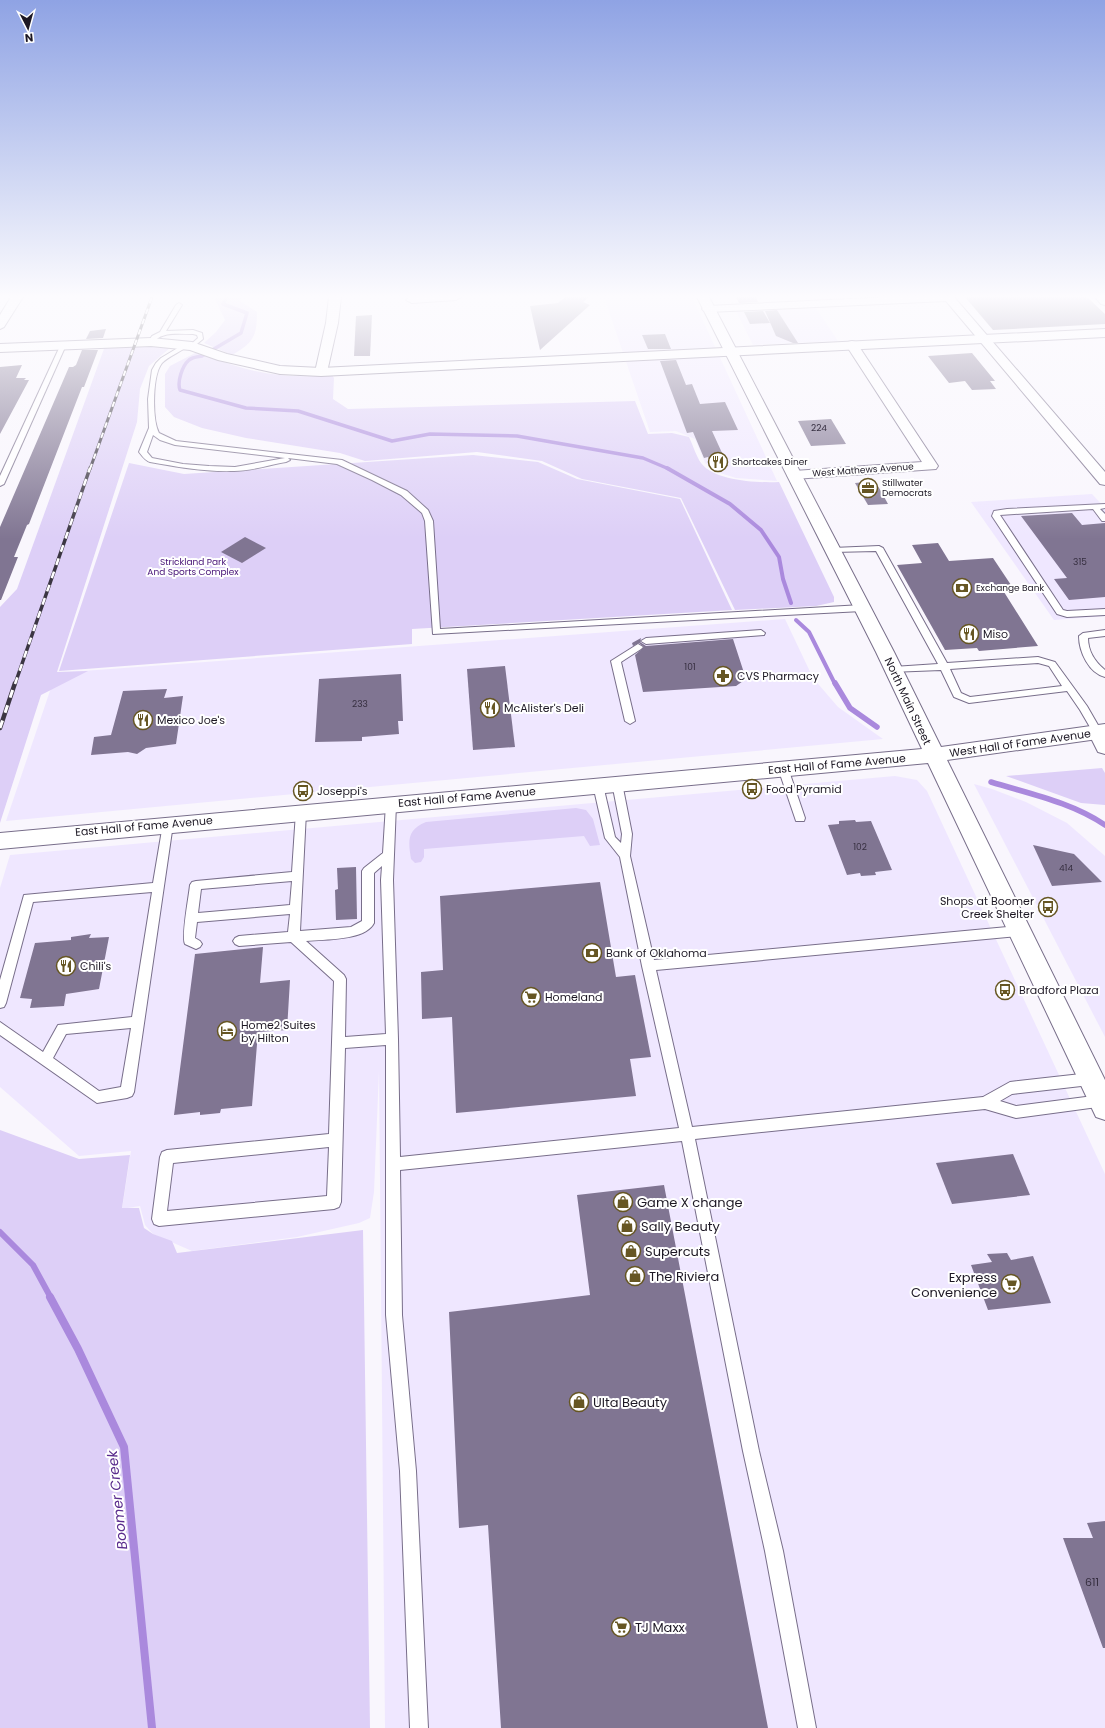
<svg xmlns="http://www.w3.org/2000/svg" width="1105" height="1728" viewBox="0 0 1105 1728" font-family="Poppins,sans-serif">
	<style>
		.built { fill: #efe7ff }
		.green { fill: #ddcff7 }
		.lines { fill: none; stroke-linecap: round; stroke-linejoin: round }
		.stream-far4 { stroke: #aa89dd; stroke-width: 3.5 }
		.stream-far3 { stroke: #aa89dd; stroke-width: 4 }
		.stream-far2 { stroke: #aa89dd; stroke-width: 5.5 }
		.stream-far1 { stroke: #aa89dd; stroke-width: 6 }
		.stream { stroke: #aa89dd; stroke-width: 8 }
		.building { fill: #807592 }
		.service-casing { stroke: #786e8a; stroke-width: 2 }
		.minor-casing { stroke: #786e8a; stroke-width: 2 }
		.tertiary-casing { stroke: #786e8a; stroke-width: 2 }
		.secondary-casing { stroke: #786e8a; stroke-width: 2 }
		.service { fill: #fff; fill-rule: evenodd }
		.minor { fill: #fff; fill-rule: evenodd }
		.tertiary { fill: #fff; fill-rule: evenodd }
		.secondary { fill: #fff; fill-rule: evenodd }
		.rail-far2-casing { stroke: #3b3642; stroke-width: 3 }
		.rail-far1-casing { stroke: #3b3642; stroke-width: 3.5 }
		.rail-casing { stroke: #3b3642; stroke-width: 4.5 }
		.rail-far2 { stroke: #fff; stroke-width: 2; stroke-dasharray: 5.5; stroke-linecap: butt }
		.rail-far1 { stroke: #fff; stroke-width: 2.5; stroke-dasharray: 7; stroke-linecap: butt }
		.rail { stroke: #fff; stroke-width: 3; stroke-dasharray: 8; stroke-linecap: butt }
		.labels { text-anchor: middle; stroke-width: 4; stroke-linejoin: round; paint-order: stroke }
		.number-label { font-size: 9px; fill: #362f40 }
		.far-poi-label { font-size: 9px; fill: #1d1824; stroke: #fff; text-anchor: start }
		.far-street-label { font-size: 9px; fill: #1d1824; stroke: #fff }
		.far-park-label { font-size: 9px; fill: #461276; stroke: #fff }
		.poi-label { font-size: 11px; fill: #1d1824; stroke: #fff; text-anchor: start }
		.street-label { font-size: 11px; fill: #1d1824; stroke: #fff }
		.near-number-label { font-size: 11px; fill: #362f40 }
		.near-poi-label { font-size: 13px; fill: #1d1824; stroke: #fff; text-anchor: start }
		.near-water-label { font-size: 14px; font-style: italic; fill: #5a2c8d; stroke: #fff }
	</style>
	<rect width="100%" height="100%" fill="#f9f6fd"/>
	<g class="built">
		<path d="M604,297h88l85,184 -41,-3 -19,-6 -12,-9 -10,-24 -19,-8 -26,1z"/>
		<path d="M816,308l22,33 -85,4 -17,-34z"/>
		<path d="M1092,494l13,14v108l-51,4 -83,-118z"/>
		<path d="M785,619l28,59 25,29 45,32 -877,82 50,-148z"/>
		<path d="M895,776l22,4 10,11 178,383v554h-720l-6,-657 -5,121 -4,26 -11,5 -62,14 -105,14 -39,-17 -8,-9 -5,-19 -18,3 9,-58 -52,5 -79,-69v-199l10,-33z"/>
		<path d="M974,784l18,5 34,13 41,21 38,33v181z"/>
	</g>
	<g class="green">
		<path d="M214,297h27l-1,4 17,11c0,25 -4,31 -25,43l-28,-12 12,-11 9,-12z"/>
		<path d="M130,344l41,3 -22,19 -9,23 -3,33 -80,250 31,-1 -47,24 -41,128v-216l17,-18 88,-243z"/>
		<path d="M197,352c15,5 30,12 46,16 29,8 59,10 89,7l2,3 -1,21 15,10 287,-8 13,33 24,-1 17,4c4,8 7,19 12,26 13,18 57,20 78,19l55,115v5l-18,4 -81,4 -54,-112 -99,-19 -40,-18 -65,-9 -112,9 -25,-8 -94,-15 -44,-10 -28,-11 -9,-10v-33l5,-8z"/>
		<path d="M473,455l65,7 39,17 103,20 52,111 -320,19v15l-353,27 70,-208 55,11z"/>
		<path d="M1102,768l3,5v32l-24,-2 -75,-27z"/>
		<path d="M576,808l10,2 7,9 7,26 -10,1 -6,-10 -160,13v8l-3,5 -6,1 -4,-4c-3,-19 -4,-29 15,-37z"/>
		<path d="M0,1130l79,29 51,-4 -8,53h17l5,20 9,6 19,7 5,12 186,-23 7,498h-370z"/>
	</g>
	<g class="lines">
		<path class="stream-far4" d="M227,297l-4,7 24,9 -6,20 -39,23c-5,1 -9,1 -13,4 -7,6 -12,22 -9,30l66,18 52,3 94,30 38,-7 87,2 126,22 26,11"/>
		<g class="stream-far3">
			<path d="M667,468l63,36 31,26 18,27 4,22 8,24"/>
			<path d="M796,620l13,12 26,52"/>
		</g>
		<g class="stream-far2">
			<path d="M835,683l15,25 27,19"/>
			<path d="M991,782c39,12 80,20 114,43"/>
		</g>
		<path class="stream-far1" d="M0,1232l33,33 18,33"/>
		<path class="stream" d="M50,1297l28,52 46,98 28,281"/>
	</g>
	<g class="building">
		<path d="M565,297h24l-6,5 7,3 -50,45 -10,-44 28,-3z"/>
		<path d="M736,297h20l2,5 -19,1z"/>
		<path d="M965,297h122l18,17v10l-112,6z"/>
		<path d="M777,310l21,33h-5l-17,-7 -11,-25z"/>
		<path d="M763,311l7,12 -20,1 -6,-12z"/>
		<path d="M372,315l-2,41h-16l2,-40z"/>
		<path d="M106,329l-3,9 -17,1 4,-8z"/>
		<path d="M665,334l6,15h-23l-6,-14z"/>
		<path d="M82,350h16l-14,37h-2l-53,137 -2,1 -13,32h4l-17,43h-1v-73l69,-160h4l3,-2z"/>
		<path d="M972,353l23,28h-5l6,8 -24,1 -7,-9 -16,2 -21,-27z"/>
		<path d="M676,360l10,25 6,-1 8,20 25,-2 13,28 -26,1 16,35h-16l-4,-9 -4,1 -11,-26 -6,1 -27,-72z"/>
		<path d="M22,365l-6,13h10l-2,2h5l-29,54v-67z"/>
		<path d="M831,419l15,25 -35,2 -13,-25z"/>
		<path d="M875,481l7,12 6,11 -20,1 -13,-22z"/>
		<path d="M1072,513l10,12 23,-2v74l-36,3 -15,-21 13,-1 -46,-62z"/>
		<path d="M245,537l21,11 -24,15 -21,-11z"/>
		<path d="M938,543l11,18 44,-3 22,33 -11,1 34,54 -59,5 -2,-3 -32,2 -48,-85 25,-2 -10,-18z"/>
		<path d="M641,638l-1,4 6,4 87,-7 13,40 -10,7 -93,6 -8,-37 9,-8 -5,-4 -6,3 -1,-3z"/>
		<path d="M505,666l10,81 -42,3 -6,-81z"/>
		<path d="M401,674l2,47h-5l1,13 -37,3v4l-47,1 4,-63z"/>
		<path d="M167,689l-3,9 19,-2 -7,48 -30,4 -9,6 -9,-2 -37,3 3,-18 17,-2 12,-44z"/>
		<path d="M855,820l1,2 15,-1 21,49 -17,2 1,3 -15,1 -1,-3 -13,2 -19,-50 11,-1v-3z"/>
		<path d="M1033,845l41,9 28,28 -50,4z"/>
		<path d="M356,867l1,52 -21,1 -1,-30 3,-1 -1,-21z"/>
		<path d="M600,882l16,95 19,-2 16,82 -21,2 6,37 -180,17 -4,-96 -30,2 -1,-47 22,-2 -3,-74z"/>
		<path d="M91,934l-2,4 20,-1 -10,52 -33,5 -2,12 -34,2 2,-9 -12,-1 15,-55 36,-3v-3z"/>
		<path d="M263,947l-3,36 30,-3 -3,50 -29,2 -6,74 -31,3 -1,4 -20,2v-3l-26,3 21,-161z"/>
		<path d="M1013,1154l17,41 -78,9 -16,-41z"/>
		<path d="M664,1185l104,543h-267l-13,-203 -29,3 -10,-216 141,-17 -13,-100z"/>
		<path d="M1007,1253l4,7 22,-4 18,47 -63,7 -17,-45 21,-3 -5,-8z"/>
		<path d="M1105,1521v127h-2l-40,-110h30l-6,-15z"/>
	</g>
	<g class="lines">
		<defs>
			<g id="service">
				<path d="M179,303l3,2 -16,26 27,-1 9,3 1,6 -11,9 -3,-2 9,-8 -1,-3 -4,-1c-14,0 -32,-3 -40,9h-4l-1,-1 4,-6 8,-4 16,-27z"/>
				<path d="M186,343l2,1v2c-8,6 -19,10 -26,17 -10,12 -10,57 -3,70l17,8 166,19 65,31 21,19 5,11 7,108 422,-24 4,3 -4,3 -429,23 -8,-113 -3,-8 -21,-18 -29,-15 -35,-16 -49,-6 2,2 -4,2c-17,3 -35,9 -52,9 -28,1 -56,-4 -84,-9 -4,-1 -8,-6 -11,-10l10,-24 -1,-29 4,-29 4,-7 5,-5zM153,435l7,5 15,5 110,13 -50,9 -26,-1 -26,-2 -31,-6 -5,-6z"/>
				<path d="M61,344l5,1 -62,139 -4,2v-10z"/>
				<path d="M1105,504v4l-5,1 5,5v7h-3l-9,-12 -93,6 63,95 4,1 38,-2v6l-38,2 -10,-3 -65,-98 2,-5 13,-2z"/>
				<path d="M879,546l4,2 64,115 91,-6 17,5 32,44 15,26 -2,2h-6l-14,-24 -13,-19 -98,12 -15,-6 -13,-27 -51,2 -2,-2 5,-3 45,-3 -62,-113 -43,1 -4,-2 4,-2zM1038,663l11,3 13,20 -92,11 -9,-4 -11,-24z"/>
				<path d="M761,630l4,3 -1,2 -118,9 -5,-3 5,-3z"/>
				<path d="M1105,630v6l-17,2c0,13 7,24 17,32v7c-16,-4 -26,-25 -26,-41l4,-3z"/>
				<path d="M638,644l5,3 -2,2 -20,13 14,59 -5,3 -5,-3 -14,-60z"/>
				<path d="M783,764l4,1 1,3 17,50 -1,3h-8l-1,-3 -17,-50 1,-3z"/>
				<path d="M617,779l4,1 1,3 10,51 -2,22 24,104 365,-34 4,2 2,3 -2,3 -4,2 -363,34 36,157 291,-30 27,-15 80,-9 5,2 1,4 -1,4 -5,2 -78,9 -12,7 16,5 85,-11 4,1v10l-89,12 -31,-9 -290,30 64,312 24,100 33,177h-18l-33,-177 -22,-100 -61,-310 -282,29 2,145 14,156 12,257h-18l-10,-257 -14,-156v-270l-41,3 -4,154 -2,5 -5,2 -175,17 -5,-2 -2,-5 8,-62 2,-5 5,-2 162,-16 5,-153 -43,-39 -52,4 -4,-2 -2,-3 2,-3 4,-2 49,-4 2,-18 -93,8 -2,16 5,3 2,3 -2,3 -4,2 -11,-5c-4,-7 4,-48 5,-59l2,-3 4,-1 96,-9 4,-60 1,-3h8l1,3 -6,119 51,-4 11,-6v-50l2,-3 19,-15 3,-49 1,-3h8l1,3 -3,76 5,159 2,118 279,-29 -37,-162 -22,-109 -15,-19 -12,-53 1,-3h8l1,3 12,52 6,6 1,-9 -10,-51 1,-3zM382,866l-1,14 5,154 -41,3 1,-58 -2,-4 -38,-34c18,-2 59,0 68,-18v-50zM292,881l-2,24 -92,8 3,-24zM329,1147l-2,49 -160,15 6,-48z"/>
				<path d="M168,820l4,1 1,3 -39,268 -2,4 -5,2 -30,5 -97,-68v-13l43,30 15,-27 74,-8 20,-125 -119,10 -27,101 -2,4 -4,1v-28l24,-85 129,-12 10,-59 1,-3zM131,1028l-10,59 -22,4 -46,-33 13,-24z"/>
			</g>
			<g id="minor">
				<path d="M11,297h12l-19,30 -4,2v-14z"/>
				<path d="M329,297h12l-3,26 -11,49 -2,3h-8l-2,-3 11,-49z"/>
				<path d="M410,297h51l-5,3 -44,3 -6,-3z"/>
				<path d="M891,297h63l151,175v13l-5,-1 -154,-183 -238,11 -4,-1 -2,-2 2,-2 4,-1z"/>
				<path d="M1095,297h10v8l-4,-1z"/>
				<path d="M852,341l4,1 82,124 -2,3 -142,10 -5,-1 -2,-3 2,-3 5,-1 128,-9 -76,-117 2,-3z"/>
				<path d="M1097,725l7,2 1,3v24l-7,-2 -10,-20 2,-5z"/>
			</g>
			<path id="tertiary" d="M1105,329v8l-784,39 -41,-2 -62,-14 -28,-10 -39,-4 -151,6v-8l151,-6 41,4 35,12 53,12 41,2z"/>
			<path id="secondary" d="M697,297h12l185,355 47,95 164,-23v14l-158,22 158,320v40l-9,-3 -168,-354 -928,86v-16l922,-84 -46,-97z"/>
		</defs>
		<use href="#service" class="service-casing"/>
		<use href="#minor" class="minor-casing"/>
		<use href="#tertiary" class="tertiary-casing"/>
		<use href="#secondary" class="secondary-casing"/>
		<use href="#service" class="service"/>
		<use href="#minor" class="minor"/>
		<use href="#tertiary" class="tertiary"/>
		<use href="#secondary" class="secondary"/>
		<defs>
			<path id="rail-far2" d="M90,469l62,-172"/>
			<path id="rail-far1" d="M15,684l75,-216"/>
			<path id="rail" d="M0,728l15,-45"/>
		</defs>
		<use href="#rail-far2" class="rail-far2-casing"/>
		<use href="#rail-far1" class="rail-far1-casing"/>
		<use href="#rail" class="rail-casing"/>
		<use href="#rail-far2" class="rail-far2"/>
		<use href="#rail-far1" class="rail-far1"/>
		<use href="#rail" class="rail"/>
	</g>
	<linearGradient id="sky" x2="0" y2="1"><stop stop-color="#8fa3e4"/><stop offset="0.55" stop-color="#fcfbfe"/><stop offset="1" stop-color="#fcfbfe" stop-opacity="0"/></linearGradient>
	<rect width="1105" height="539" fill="url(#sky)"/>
	<defs>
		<symbol id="restaurant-ring" viewBox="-11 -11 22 22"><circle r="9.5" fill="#fff" stroke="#665623" stroke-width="1.5"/><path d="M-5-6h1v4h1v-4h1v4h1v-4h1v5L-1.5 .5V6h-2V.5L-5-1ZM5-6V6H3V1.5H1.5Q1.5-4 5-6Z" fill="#665623"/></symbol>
		<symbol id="office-ring" viewBox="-11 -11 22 22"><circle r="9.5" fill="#fff" stroke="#665623" stroke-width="1.5"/><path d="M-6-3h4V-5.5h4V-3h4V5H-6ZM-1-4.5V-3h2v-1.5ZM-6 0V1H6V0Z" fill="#665623"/></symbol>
		<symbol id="bank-ring" viewBox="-11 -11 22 22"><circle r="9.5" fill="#fff" stroke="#665623" stroke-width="1.5"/><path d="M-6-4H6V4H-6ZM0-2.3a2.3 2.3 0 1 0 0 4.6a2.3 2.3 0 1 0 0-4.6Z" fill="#665623"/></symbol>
		<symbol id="pharmacy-ring" viewBox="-11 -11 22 22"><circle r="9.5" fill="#fff" stroke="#665623" stroke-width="1.5"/><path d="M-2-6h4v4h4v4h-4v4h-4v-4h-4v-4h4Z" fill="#665623"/></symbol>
		<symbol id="bus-ring" viewBox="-11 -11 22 22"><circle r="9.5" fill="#fff" stroke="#665623" stroke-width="1.5"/><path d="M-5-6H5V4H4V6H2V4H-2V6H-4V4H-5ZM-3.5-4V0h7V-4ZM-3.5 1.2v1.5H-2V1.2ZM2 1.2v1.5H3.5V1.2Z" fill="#665623"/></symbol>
		<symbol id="supermarket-ring" viewBox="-11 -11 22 22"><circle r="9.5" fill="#fff" stroke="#665623" stroke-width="1.5"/><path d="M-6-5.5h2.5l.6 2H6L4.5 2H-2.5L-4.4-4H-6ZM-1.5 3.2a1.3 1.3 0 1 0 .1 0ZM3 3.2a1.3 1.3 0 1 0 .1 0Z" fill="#665623"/></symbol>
		<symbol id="hotel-ring" viewBox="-11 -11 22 22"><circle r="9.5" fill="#fff" stroke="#665623" stroke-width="1.5"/><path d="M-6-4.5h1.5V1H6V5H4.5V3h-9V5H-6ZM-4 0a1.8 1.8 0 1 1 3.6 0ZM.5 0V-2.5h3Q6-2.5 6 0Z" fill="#665623"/></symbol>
		<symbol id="shop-ring" viewBox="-11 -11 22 22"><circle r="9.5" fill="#fff" stroke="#665623" stroke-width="1.5"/><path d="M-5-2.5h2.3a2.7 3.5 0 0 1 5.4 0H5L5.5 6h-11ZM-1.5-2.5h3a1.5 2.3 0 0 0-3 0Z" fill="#665623"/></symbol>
	</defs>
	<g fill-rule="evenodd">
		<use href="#restaurant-ring" x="707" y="451" width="22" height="22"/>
		<use href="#office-ring" x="857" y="477" width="22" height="22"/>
		<use href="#bank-ring" x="951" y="577" width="22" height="22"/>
		<use href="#restaurant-ring" x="958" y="623" width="22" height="22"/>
		<use href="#pharmacy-ring" x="712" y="665" width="22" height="22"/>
		<use href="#restaurant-ring" x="479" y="697" width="22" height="22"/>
		<use href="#restaurant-ring" x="132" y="709" width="22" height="22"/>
		<use href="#bus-ring" x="741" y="778" width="22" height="22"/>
		<use href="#bus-ring" x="292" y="780" width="22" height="22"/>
		<use href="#bus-ring" x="1037" y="896" width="22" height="22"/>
		<use href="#bank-ring" x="581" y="942" width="22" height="22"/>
		<use href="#restaurant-ring" x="55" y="955" width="22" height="22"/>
		<use href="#bus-ring" x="994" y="979" width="22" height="22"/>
		<use href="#supermarket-ring" x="520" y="986" width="22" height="22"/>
		<use href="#hotel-ring" x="216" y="1020" width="22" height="22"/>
		<use href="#shop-ring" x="612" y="1191" width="22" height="22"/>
		<use href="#shop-ring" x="616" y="1215" width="22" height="22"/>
		<use href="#shop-ring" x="620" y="1240" width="22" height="22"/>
		<use href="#shop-ring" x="624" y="1265" width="22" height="22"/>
		<use href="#supermarket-ring" x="1000" y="1273" width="22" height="22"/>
		<use href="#shop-ring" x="568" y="1391" width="22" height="22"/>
		<use href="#supermarket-ring" x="610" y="1616" width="22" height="22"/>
	</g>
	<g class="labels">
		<g class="number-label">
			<text x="819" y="431">224</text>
			<text x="1080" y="565">315</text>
			<text x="690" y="670">101</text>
			<text x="360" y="707">233</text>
			<text x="860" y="850">102</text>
			<text x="1066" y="871">414</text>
		</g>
		<g class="far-poi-label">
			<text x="732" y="465">Shortcakes Diner</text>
			<text x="882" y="486">Stillwater<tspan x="882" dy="10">Democrats</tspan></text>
			<text x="976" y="591">Exchange Bank</text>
		</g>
		<g class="far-street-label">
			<text transform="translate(863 470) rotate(-4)" y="3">West Mathews Avenue</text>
		</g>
		<g class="far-park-label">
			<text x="193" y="565">Strickland Park<tspan x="193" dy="10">And Sports Complex</tspan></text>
		</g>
		<g class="poi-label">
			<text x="983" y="638">Miso</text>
			<text x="737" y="680">CVS Pharmacy</text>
			<text x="504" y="712">McAlister's Deli</text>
			<text x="157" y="724">Mexico Joe's</text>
			<text x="766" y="793">Food Pyramid</text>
			<text x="317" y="795">Joseppi's</text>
			<text x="1034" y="905" text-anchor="end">Shops at Boomer<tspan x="1034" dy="13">Creek Shelter</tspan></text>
			<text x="606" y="957">Bank of Oklahoma</text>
			<text x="80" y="970">Chili's</text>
			<text x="1019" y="994">Bradford Plaza</text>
			<text x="545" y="1001">Homeland</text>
			<text x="241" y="1029">Home2 Suites<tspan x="241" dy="13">by Hilton</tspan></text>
		</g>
		<g class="street-label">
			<text transform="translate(908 701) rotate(65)" y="4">North Main Street</text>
			<text transform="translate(1020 743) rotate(-8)" y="4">West Hall of Fame Avenue</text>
			<text transform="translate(837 764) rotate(-5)" y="4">East Hall of Fame Avenue</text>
			<text transform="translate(467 797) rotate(-5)" y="4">East Hall of Fame Avenue</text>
			<text transform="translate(144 826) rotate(-5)" y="4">East Hall of Fame Avenue</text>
		</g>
		<g class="near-number-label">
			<text x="1092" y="1586">611</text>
		</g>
		<g class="near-poi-label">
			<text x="637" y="1207">Game X change</text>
			<text x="641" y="1231">Sally Beauty</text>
			<text x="645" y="1256">Supercuts</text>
			<text x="649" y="1281">The Riviera</text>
			<text x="997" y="1282" text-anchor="end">Express<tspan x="997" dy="15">Convenience</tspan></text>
			<text x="593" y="1407">Ulta Beauty</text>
			<text x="635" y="1632">TJ Maxx</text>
		</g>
		<g class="near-water-label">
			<text transform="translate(117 1500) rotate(-96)" y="5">Boomer Creek</text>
		</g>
	</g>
	<g transform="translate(28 28) rotate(174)" stroke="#ffffff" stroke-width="3" paint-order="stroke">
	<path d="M0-3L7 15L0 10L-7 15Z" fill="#1d1824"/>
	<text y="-6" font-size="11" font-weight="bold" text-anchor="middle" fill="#1d1824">N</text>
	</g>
</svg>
